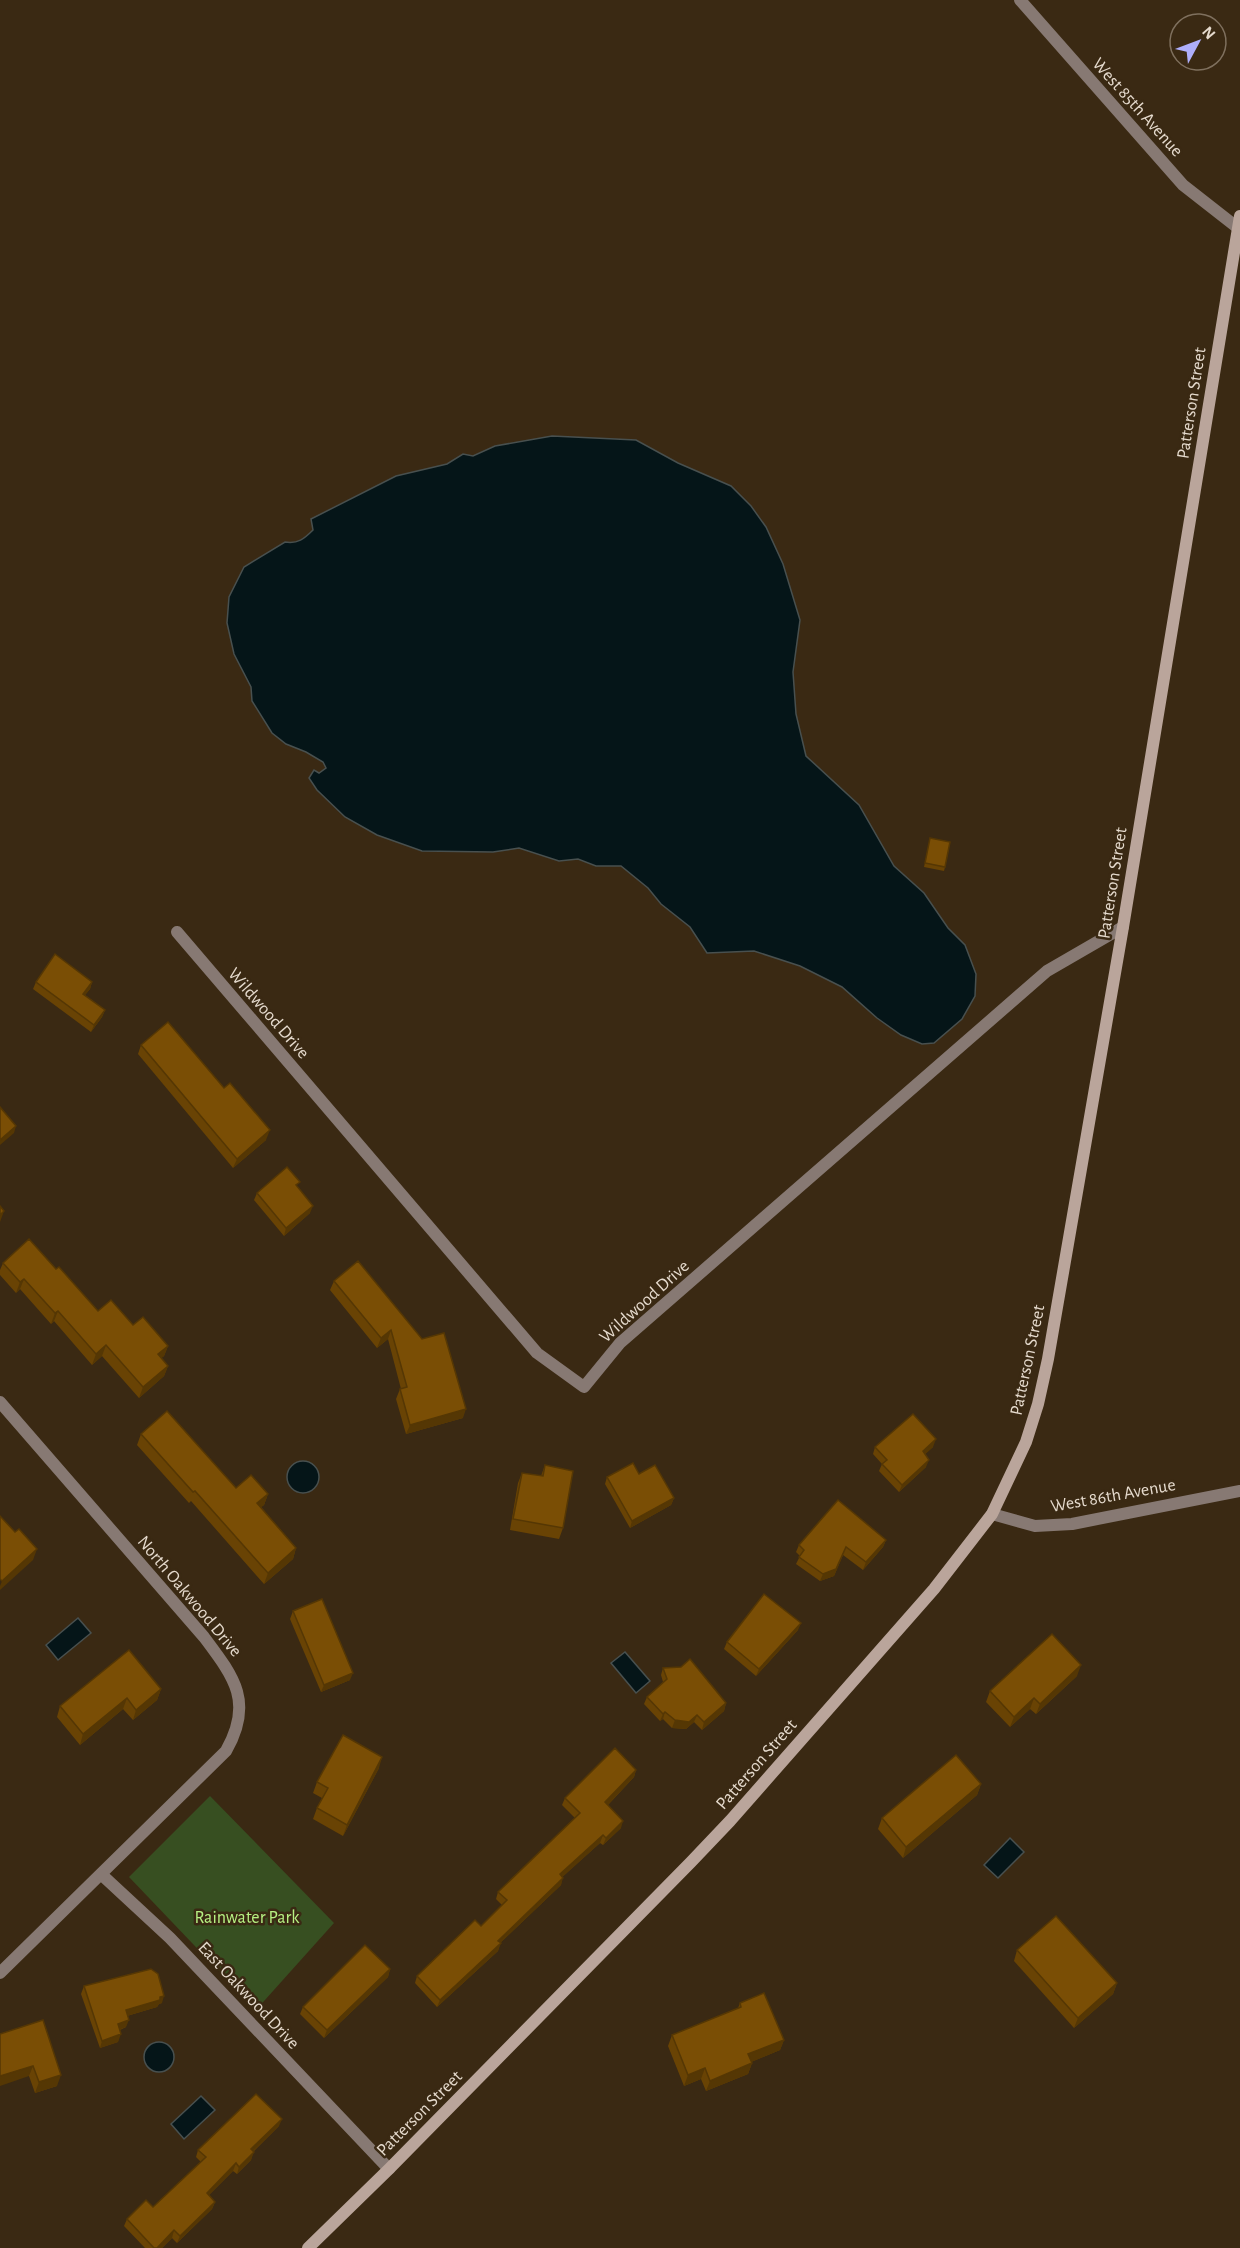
<svg xmlns="http://www.w3.org/2000/svg" width="1240" height="2248" viewBox="0 0 1240 2248" font-family="'Alegreya Sans',sans-serif">
	<style>
		.green { fill: #374f21 }
		.water { fill: #051518; stroke: #48504f; stroke-width: 1.5 }
		.lines { fill: none; stroke-linecap: round; stroke-linejoin: round }
		.street { stroke: #877973; stroke-width: 12 }
		.secondary { stroke: #baa59b; stroke-width: 12 }
		.wall { fill: #694304 }
		.shaded-wall { fill: #553704 }
		.building { fill: #7a4e05; stroke: #553704; stroke-width: 1.5 }
		.labels { text-anchor: middle; stroke-width: 5; stroke-linejoin: round; paint-order: stroke }
		.street-label { font-size: 18px; fill: #e6dbce; stroke: #3a2913 }
		.park-label { font-size: 18px; fill: #b7f183; stroke: #3a2913 }
	</style>
	<rect width="100%" height="100%" fill="#3a2913"/>
	<path class="green" d="M210,1796l124,127 -78,87 -127,-133z"/>
	<g class="water">
		<path d="M552,436l84,4 42,23 53,23 20,20 15,21 17,37 17,56 -7,52 3,42 10,42 53,49 35,61 30,27 24,35 17,17 11,29 -1,22 -13,23 -28,24 -12,1 -21,-9 -24,-17 -35,-31 -42,-21 -46,-15 -47,2 -17,-26 -29,-23 -13,-16 -27,-22h-25l-18,-7 -19,2 -40,-13 -26,4 -71,-1 -45,-16 -32,-18 -28,-27 -8,-12 5,-8 5,3 7,-5 -3,-6 -17,-10 -20,-8 -14,-11 -20,-32 -1,-14 -17,-33 -7,-31 2,-26 15,-30 41,-25c13,2 19,-3 28,-12l-2,-11 85,-43 51,-12 16,-10 10,2 22,-10z"/>
		<circle cx="303" cy="1477" r="16"/>
		<path d="M78,1618l13,15 -33,27 -12,-15z"/>
		<path d="M625,1652l25,29 -14,12 -25,-30z"/>
		<path d="M1010,1838l14,14 -26,26 -14,-13z"/>
		<circle cx="159" cy="2057" r="15"/>
		<path d="M201,2096l14,14 -31,29 -13,-15z"/>
	</g>
	<g class="lines">
		<g class="street">
			<path d="M1020,0l163,185 55,43"/>
			<path d="M177,932l360,421 47,34 36,-44 427,-372 76,-44"/>
			<path d="M0,1402l204,235c30,40 50,65 22,114l-226,222"/>
			<path d="M992,1514l43,12 37,-2 168,-33"/>
			<path d="M102,1875l68,63 219,231"/>
		</g>
		<path class="secondary" d="M308,2248l81,-79 302,-307 39,-41 204,-232 58,-75 34,-72 12,-38 10,-45 75,-432 117,-711"/>
	</g>
	<g class="wall">
		<path d="M930,838l15,29 -1,4 -20,-4z"/>
		<path d="M36,982h56l-2,7 -5,6 20,15 -3,7 -11,15 -58,-43z"/>
		<path d="M141,1045l125,95 -33,28 -95,-114z"/>
		<path d="M257,1193l53,20 -26,23 -30,-36z"/>
		<path d="M358,1261l105,157 -57,16 -10,-35 4,-10h1l-13,-50 -11,9 -47,-58 4,-9z"/>
		<path d="M3,1263l53,6 42,42 35,14 35,21 -4,10 -3,2 7,8 -4,10 -25,22 -37,-42 -10,9 -38,-44 -3,3 -31,-35 -4,4 -16,-18v-5z"/>
		<path d="M141,1434l95,54 32,6 -4,11 -3,2 35,41 -3,11 -29,25 -73,-83 -2,2 -52,-58z"/>
		<path d="M875,1447h58l-8,7 1,13 -27,25 -20,-21 3,-7 -9,-10z"/>
		<path d="M545,1465l18,63 -4,11 -49,-9 8,-47 4,-10 19,3z"/>
		<path d="M639,1474l35,24 -3,7 -41,23 -25,-44 2,-7z"/>
		<path d="M886,1540l-3,7 -20,23 -20,-15 -9,21 -14,5 -24,-17 4,-8 -4,-4 3,-7z"/>
		<path d="M293,1611l57,69 -29,12 -31,-73z"/>
		<path d="M798,1630l-42,46 -32,-27 3,-7z"/>
		<path d="M663,1668l63,35 -2,8 -22,19 -8,-8 -8,7 -14,-1 -9,-9 -3,2 -16,-17 3,-7 16,-15 -2,-7z"/>
		<path d="M1077,1676l-41,38 -6,-5 -20,18 -24,-25 4,-11z"/>
		<path d="M161,1689l-4,11 -24,20 -10,-11 -43,36 -23,-28 3,-11z"/>
		<path d="M379,1768l-36,68 -30,-17 4,-11 5,-10 -9,-5 4,-11z"/>
		<path d="M636,1770l-2,7 -26,28 13,23 -18,17 -3,-2 -38,34 -1,8 -61,58 -2,8 -61,56 -22,-24 2,-7 64,-50 21,-21 -6,-6 2,-7 77,-74 -13,-13 3,-7z"/>
		<path d="M981,1784l-4,11 -74,63 -25,-29 4,-11z"/>
		<path d="M1017,1950l100,33 -4,11 -39,34 -60,-67z"/>
		<path d="M390,1969l-2,8 -64,61 -24,-24 3,-7z"/>
		<path d="M84,1986l78,17 -3,1 -2,3 -30,9 -1,11 -6,3 -2,12 -18,6 -19,-54z"/>
		<path d="M740,2003l44,37 -4,10 -29,12 1,1 -4,11 -42,17 -5,-12 -17,7 -16,-40 4,-11 66,-27z"/>
		<path d="M0,2034l57,52 -22,7 -6,-17z"/>
		<path d="M279,2126l-26,26 -2,8 -14,14 -4,-3 -24,24 6,7 -3,7 -35,34 -5,-5 -10,10h-17l-21,-22 3,-7 26,-12 48,-45 -5,-5 2,-7z"/>
	</g>
	<g class="shaded-wall">
		<path d="M92,982l-2,7 -10,12 3,-7z"/>
		<path d="M105,1010l-3,7 -11,15 3,-7z"/>
		<path d="M16,1126l-2,7 -14,12v-5z"/>
		<path d="M270,1130l-4,10 -33,28 4,-9z"/>
		<path d="M313,1206l-3,7 -26,23 2,-8z"/>
		<path d="M4,1211l-4,11v-7z"/>
		<path d="M24,1279l-4,10 -4,4 4,-11z"/>
		<path d="M58,1311l-4,10 -3,3 4,-11z"/>
		<path d="M391,1330l-3,9 -11,9 4,-10z"/>
		<path d="M106,1345l-4,11 -10,9 4,-11z"/>
		<path d="M168,1346l-4,10 -10,9 4,-11z"/>
		<path d="M168,1366l-4,10 -25,22 4,-11z"/>
		<path d="M466,1409l-3,9 -57,16 4,-9z"/>
		<path d="M936,1439l-3,8 -13,12 3,-8z"/>
		<path d="M929,1460l-3,7 -27,25 3,-7z"/>
		<path d="M268,1494l-4,11 -11,9 4,-11z"/>
		<path d="M674,1498l-3,7 -41,23 2,-7z"/>
		<path d="M886,1540l-3,7 -20,23 3,-8z"/>
		<path d="M296,1548l-3,11 -29,25 4,-11z"/>
		<path d="M37,1549l-4,11 -33,30v-4l2,-5z"/>
		<path d="M843,1555l-9,21 -14,5 3,-7z"/>
		<path d="M801,1623l-3,7 -42,46 3,-7z"/>
		<path d="M1081,1665l-4,11 -41,38 4,-10z"/>
		<path d="M353,1673l-3,7 -29,12 3,-7z"/>
		<path d="M161,1689l-4,11 -24,20 3,-10z"/>
		<path d="M127,1698l-4,11 -43,36 3,-11z"/>
		<path d="M1034,1698l-4,11 -20,18 4,-10z"/>
		<path d="M726,1703l-2,8 -22,19 2,-8z"/>
		<path d="M665,1712l-2,7 -3,2 3,-7z"/>
		<path d="M697,1715l-3,7 -8,7 -14,-1 3,-8z"/>
		<path d="M382,1757l-3,11 -36,68 4,-11z"/>
		<path d="M636,1770l-2,7 -31,33 2,-8z"/>
		<path d="M981,1784l-4,11 -74,63 3,-11z"/>
		<path d="M623,1821l-2,7 -18,17 3,-7z"/>
		<path d="M603,1835l-3,8 -43,39 3,-8z"/>
		<path d="M563,1878l-2,7 -66,63 3,-7z"/>
		<path d="M501,1943l-3,8 -61,56 3,-7z"/>
		<path d="M390,1969l-2,8 -64,61 3,-8z"/>
		<path d="M1117,1983l-4,11 -39,34 4,-10z"/>
		<path d="M164,1996l-2,7 -3,1 -2,3 -34,10 3,-7z"/>
		<path d="M129,2020l-3,7 -10,4 2,-7z"/>
		<path d="M121,2034l-3,8 -18,6 2,-7z"/>
		<path d="M784,2040l-4,10 -36,15 4,-11z"/>
		<path d="M752,2063l-4,11 -42,17 4,-10z"/>
		<path d="M33,2066l-4,10 -29,10v-10z"/>
		<path d="M705,2068l-4,11 -17,7 4,-11z"/>
		<path d="M61,2075l-4,11 -22,7 4,-11z"/>
		<path d="M282,2119l-3,7 -31,30 3,-7z"/>
		<path d="M254,2152l-3,8 -14,14 2,-7z"/>
		<path d="M236,2163l-3,8 -29,29 3,-7z"/>
		<path d="M215,2202l-3,7 -35,34 3,-7z"/>
		<path d="M174,2230l-2,8 -10,10h-5z"/>
	</g>
	<g class="building">
		<path d="M930,838l20,4 -5,25 -20,-4z"/>
		<path d="M55,954l37,28 -9,12 22,16 -11,15 -58,-43z"/>
		<path d="M168,1022l56,66 6,-5 40,47 -33,29 -96,-114z"/>
		<path d="M0,1107l16,19 -16,14z"/>
		<path d="M287,1167l13,15 -4,3 17,21 -27,22 -29,-35z"/>
		<path d="M0,1206l4,5 -4,4z"/>
		<path d="M29,1239l27,30 3,-2 39,44 13,-11 22,25 10,-8 25,29 -10,8 10,12 -25,21 -37,-42 -10,9 -38,-43 -3,2 -31,-34 -4,3 -17,-19z"/>
		<path d="M358,1261l64,78 22,-6 22,76 -56,16 -10,-36 7,-2 -16,-57 -10,8 -47,-57z"/>
		<path d="M167,1411l69,77 15,-13 17,19 -11,9 39,45 -28,25 -73,-82 -2,1 -52,-58z"/>
		<path d="M913,1414l23,25 -13,12 6,9 -27,25 -20,-21 5,-4 -12,-13z"/>
		<path d="M633,1463l6,11 16,-9 19,33 -42,23 -25,-44z"/>
		<path d="M545,1465l28,6 -10,57 -50,-9 9,-46 21,3z"/>
		<path d="M838,1500l48,40 -20,22 -20,-15 -10,22 -13,5 -24,-17 5,-7 -5,-5z"/>
		<path d="M0,1516l15,16 4,-3 18,20 -35,32 -2,-2z"/>
		<path d="M764,1594l37,29 -42,46 -32,-27z"/>
		<path d="M322,1599l31,74 -29,12 -31,-74z"/>
		<path d="M1052,1634l29,31 -41,39 -6,-6 -20,19 -24,-26z"/>
		<path d="M129,1650l32,39 -25,21 -9,-12 -44,36 -23,-28z"/>
		<path d="M690,1659l36,44 -22,19 -7,-7 -8,7 -14,-2 -10,-8 -2,2 -16,-17 20,-18 -4,-11 18,-1z"/>
		<path d="M343,1735l39,22 -35,68 -30,-17 11,-20 -11,-6z"/>
		<path d="M615,1748l21,22 -31,32 18,19 -17,17 -3,-3 -43,39 3,4 -65,63 3,2 -61,57 -23,-24 58,-56 6,6 26,-26 -9,-8 82,-79 -15,-15z"/>
		<path d="M956,1755l25,29 -75,63 -24,-29z"/>
		<path d="M1056,1916l61,67 -39,35 -61,-68z"/>
		<path d="M365,1945l25,24 -63,61 -24,-23z"/>
		<path d="M151,1969l7,5 6,22 -4,1v3l-34,10 3,10 -11,4 3,10 -19,7 -18,-55z"/>
		<path d="M764,1993l20,47 -36,14 4,9 -42,18 -5,-13 -17,7 -16,-40 69,-28 -1,-4z"/>
		<path d="M43,2020l18,55 -22,7 -6,-16 -33,10v-42z"/>
		<path d="M256,2094l26,25 -31,30 3,3 -15,15 -3,-4 -29,30 8,9 -35,34 -6,-6 -17,18h-3l-27,-29 19,-19 7,7 53,-50 -8,-7z"/>
	</g>
	<g class="labels">
		<g class="street-label">
			<text transform="translate(1138 107) rotate(48)" y="6">West 85th Avenue</text>
			<text transform="translate(1191 403) rotate(-81)" y="6">Patterson Street</text>
			<text transform="translate(1112 883) rotate(-81)" y="6">Patterson Street</text>
			<text transform="translate(269 1013) rotate(49)" y="6">Wildwood Drive</text>
			<text transform="translate(644 1301) rotate(-42)" y="6">Wildwood Drive</text>
			<text transform="translate(1027 1360) rotate(-78)" y="6">Patterson Street</text>
			<text transform="translate(1113 1495) rotate(-10)" y="6">West 86th Avenue</text>
			<text transform="translate(190 1596) rotate(50)" y="6">North Oakwood Drive</text>
			<text transform="translate(756 1764) rotate(-49)" y="6">Patterson Street</text>
			<text transform="translate(249 1995) rotate(47)" y="6">East Oakwood Drive</text>
			<text transform="translate(419 2113) rotate(-45)" y="6">Patterson Street</text>
		</g>
		<g class="park-label">
			<text x="247" y="1923">Rainwater Park</text>
		</g>
	</g>
	<g transform="translate(1198 42) rotate(49)"><circle r="28" fill="#3a2913" stroke="#7f705e" stroke-width="1.5"/>
	<path d="M0-4.5L10 22L0 15L-10 22Z" fill="#aeaefb"/>
	<text y="-9" font-size="16" font-weight="bold" text-anchor="middle" fill="#e6dbce">N</text>
	</g>
</svg>
